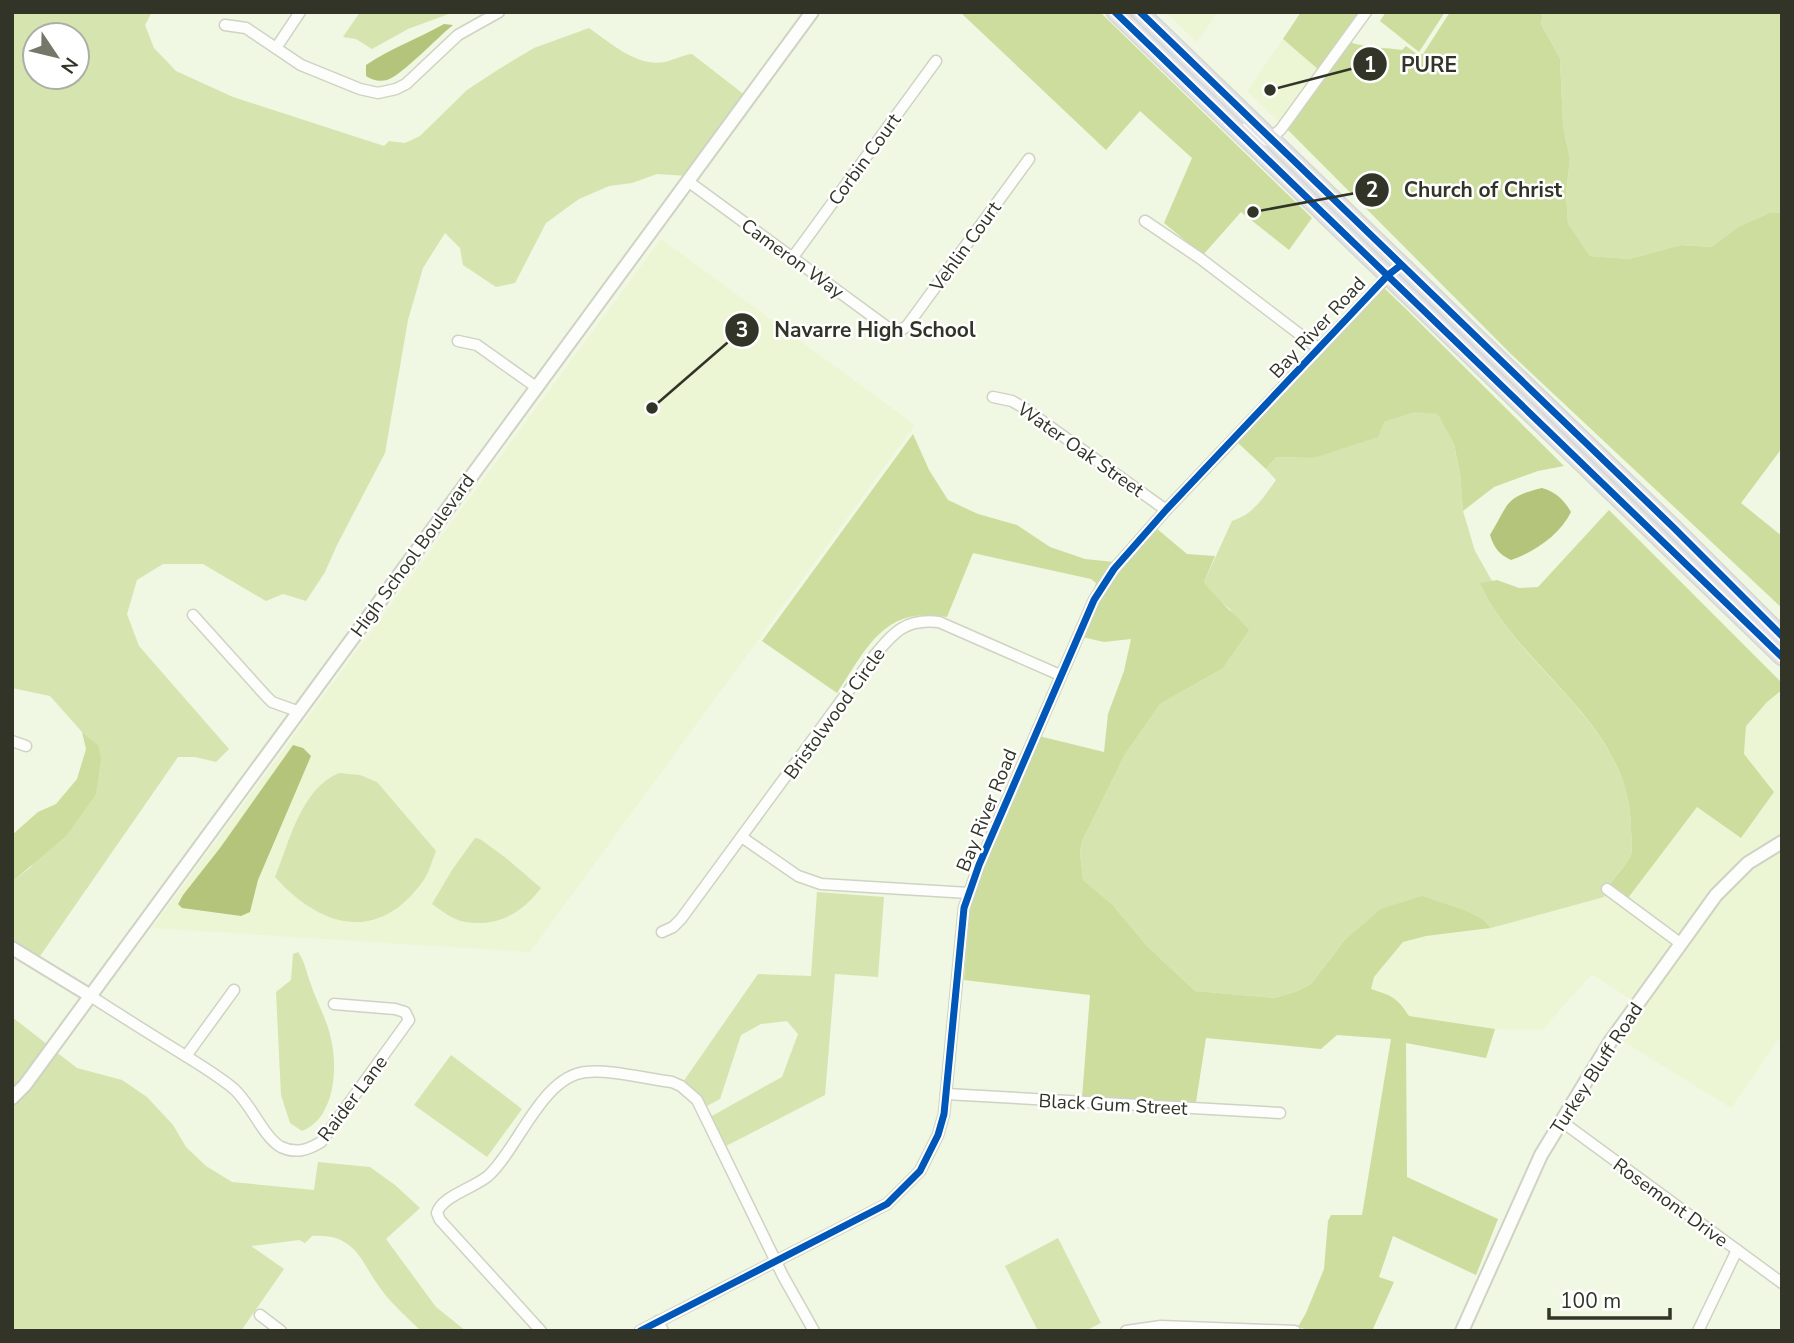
<svg xmlns="http://www.w3.org/2000/svg" width="1794" height="1343" viewBox="0 0 1794 1343" font-family="'Nunito Sans',sans-serif">
	<style>
		.built { fill: #ecf6d4 }
		.green { fill: #d6e4b0; fill-rule: evenodd }
		.forest { fill: #cddd9e }
		.water { fill: #b4c57b }
		.lines { fill: none; stroke-linecap: round; stroke-linejoin: round }
		.minor-casing { stroke: #ced3c3; stroke-width: 13 }
		.tertiary-casing { stroke: #ced3c3; stroke-width: 16 }
		.trunk-casing { stroke: #d4d7cd; stroke-width: 19 }
		.minor { stroke: #fdfefb; stroke-width: 10 }
		.tertiary { stroke: #fdfefb; stroke-width: 12 }
		.trunk { stroke: #e2e2e8; stroke-width: 16 }
		.cycleway-casing { stroke: #fff; stroke-width: 11 }
		.cycleway { stroke: #0057b8; stroke-width: 7 }
		.labels { text-anchor: middle; stroke-width: 5; stroke-linejoin: round; paint-order: stroke }
		.street-label { font-size: 19px; fill: #313426; stroke: #fff }
		.leader { fill: none; stroke: #313426; stroke-width: 2.5 }
		.callout-dot { fill: #313426; stroke: #fff; stroke-width: 2.5 }
		.mark-label { font-size: 21px; text-anchor: middle; font-weight: bold; fill: #fff }
		.callout-label { font-size: 21px; text-anchor: middle; font-weight: bold; fill: #313426; stroke: #fff; stroke-width: 5; stroke-linejoin: round; paint-order: stroke }
	</style>
	<rect width="100%" height="100%" fill="#f0f7e2"/>
	<g class="built">
		<path d="M1166,12h52l-21,30z"/>
		<path d="M1283,39l36,31 -39,53 -33,-32z"/>
		<path d="M661,239l254,186 -385,527 -378,-24z"/>
		<path d="M1782,690v146l-103,101 -53,-39 71,-91 44,31 30,-50 -27,-34 2,-28 21,-24z"/>
		<path d="M1782,847v187l-51,74 -113,-70 102,-140 31,-31z"/>
		<path d="M1605,895l5,1 64,48 -41,57 -41,-27 -50,56 -47,-1 -86,-13 -9,-14 -29,-13 3,-12 29,-35 23,-6 50,-5 61,-15z"/>
	</g>
	<g class="green">
		<path d="M12,12h140l-7,13 9,23 22,23 57,26 151,49 5,-5 16,2 15,-7 47,-46 32,-21 35,-21 55,-20c22,15 47,39 76,34 9,-2 17,-7 27,-8l54,42 -58,80 -31,-2 -25,9 -23,3 -30,13 -33,24 -31,60 -19,4 -33,-22 -3,-17 -15,-15 -22,35 -15,52 -23,133 -48,92 -12,27 -19,29 -23,-7 -17,7 -63,-37h-40l-26,16 -10,34 12,32 90,103 -13,13 -21,-5h-17l-140,202 -26,-15v-62l19,-15 67,-122 -16,-13 -32,-36 -38,-8zM35,35h42v42h-42z"/>
		<path d="M360,12h94l-46,17 -36,20 -16,-10 -13,-2z"/>
		<path d="M1543,12h239v201h-13l-31,14 -27,20 -30,-2 -52,14 -39,-3 -22,-31 -2,-32 4,-34 -7,-33 -3,-68 -19,-34z"/>
		<path d="M1414,411l25,3 15,30 6,30 3,37 12,40 17,30 -11,3c39,88 149,138 150,244 0,8 2,20 0,27 -4,10 -16,21 -21,30l-4,-2 -5,6 5,4 -2,4 -113,31 -7,-8 -140,21 -33,43 -16,8 -21,6 -79,-7 -49,-46 -34,-41 -29,-24 -3,-28 2,-11 41,-86 37,-51 62,-35 9,-59 -14,-11 -13,-17 28,-61c22,-7 31,-23 44,-41l-10,-11 10,-12 37,1 71,-36z"/>
		<path d="M339,773l21,2 17,7 59,69c-4,10 -7,22 -13,30 -45,63 -102,47 -148,-4 15,-36 25,-87 64,-104z"/>
		<path d="M475,838l5,1 26,19 35,30c-19,25 -43,39 -76,34 -12,-2 -23,-11 -33,-18l20,-34z"/>
		<path d="M817,892l67,5 -6,80 -43,-3 -10,121 -101,52 -14,-30 72,-40 16,-43 -11,-13 -26,3 -20,11 -21,64 -15,8 -22,-25 75,-108 53,2z"/>
		<path d="M298,952c7,10 8,19 12,30 6,19 17,37 21,57 7,29 4,79 -29,92l-12,-8 -9,-28 -5,-103 15,-12 2,-26z"/>
		<path d="M12,1017l36,28 -36,47z"/>
		<path d="M55,1051l22,17 45,12 25,17 26,28 13,22 20,19 26,16 82,8 4,-28 52,5 25,18 25,23 -34,31 50,68 30,24h-45c-13,-13 -27,-25 -38,-39 -23,-30 -26,-59 -71,-56l-7,7 -6,-3 -48,6 33,23 -43,62h-229v-227z"/>
		<path d="M451,1055l71,54 -35,48 -73,-52z"/>
		<path d="M1058,1238l43,85 -16,8h-47l-33,-65z"/>
	</g>
	<g class="forest">
		<path d="M960,12h140l212,206 -23,32 -48,-38 -38,43 -39,-32 28,-65 -52,-47 -34,39z"/>
		<path d="M1301,12h60l-42,58 -36,-31z"/>
		<path d="M1386,12h59l-26,40 -39,-31z"/>
		<path d="M1450,12h93l-2,12 19,34 3,68 7,33 -4,34 2,31 22,32 39,3 52,-14 30,2 27,-20 31,-14h13v235l-41,55 41,33v72l-270,-253 -225,-226 64,-87c8,5 39,6 51,8l4,-4 11,8h6z"/>
		<path d="M1383,287l22,21 159,158 -26,5 -44,16 -31,24 -3,-37 -6,-30 -16,-30 -24,-2 -30,10 -6,15 -65,21 -37,-1 -10,12 -29,-27z"/>
		<path d="M913,434l16,36 19,30 30,14 39,11 33,22 35,12 29,3 -22,32 4,-11 -5,-4 -118,-26 -26,64c-63,-12 -80,31 -110,76l-75,-52z"/>
		<path d="M1609,510l173,173v7l-15,12 -21,24 -2,28 30,38 -33,46 -44,-31 -69,91 -18,-13c5,-9 17,-20 21,-30 2,-7 0,-19 0,-27 -1,-106 -111,-157 -151,-245l17,-3 22,8 19,-1z"/>
		<path d="M1156,528l31,26 28,2 -11,26c13,18 30,31 45,48l-27,39 -62,35 -36,51 -42,86 -2,11 3,28 29,24 34,41 49,46 79,7 21,-6 16,-8 33,-43 37,-32 41,-13 44,15 18,9 7,8 -65,8 -23,6 -29,35 -3,12c21,7 26,8 38,27l86,13 -9,29 -80,-15 1,134 91,42 -22,56 -83,-39 -14,41 15,5 -22,49h-61l-13,-4 8,-14 18,-44 4,-48 3,-6h31l29,-176 -54,-4 -16,14 -115,-11 -10,64 -114,-4 8,-103 -126,-15 5,-71 14,-42 56,-131 65,16 4,-38 16,-43 7,-32 -27,3 -22,-5c21,-47 41,-71 74,-109z"/>
		<path d="M82,732l16,13 3,13 -5,36 -29,41 -55,47v-47l26,-23 18,-8 21,-25 9,-30z"/>
	</g>
	<g class="water">
		<path d="M444,24l9,1c-14,11 -52,51 -66,55 -8,2 -15,0 -21,-4v-11c25,-17 52,-26 78,-41z"/>
		<path d="M1542,488c14,4 22,12 29,24 -11,23 -37,40 -60,48 -12,-6 -17,-12 -21,-25 19,-31 14,-38 52,-47z"/>
		<path d="M293,745l10,3 8,8 -53,124 -8,32 -9,4 -59,-8 -4,-4 5,-9 37,-47z"/>
	</g>
	<g class="lines">
		<defs>
			<g id="minor">
				<path d="M225,25l21,3 55,37 59,24 18,4 18,-4 10,-5 52,-49 41,-23"/>
				<path d="M276,48l24,-36"/>
				<path d="M1246,128l10,9 12,4 13,-12 85,-117"/>
				<path d="M689,182l198,145 14,3 6,-4 122,-167"/>
				<path d="M1145,221l56,38 118,90"/>
				<path d="M793,257l143,-196"/>
				<path d="M458,341l19,4 59,42"/>
				<path d="M993,397l19,4 12,7 142,102"/>
				<path d="M193,615l73,81 6,6 25,9"/>
				<path d="M12,741l14,5"/>
				<path d="M743,838l55,38 23,8 148,9"/>
				<path d="M1607,889l73,54"/>
				<path d="M662,932l11,-5 8,-8 193,-263c20,-24 32,-38 65,-34l121,53"/>
				<path d="M89,995c29,19 58,37 87,55 19,12 40,24 58,39 17,15 30,49 47,58 15,7 27,3 40,-5l88,-122 -4,-8 -10,-3 -61,-5"/>
				<path d="M186,1056l48,-66"/>
				<path d="M946,1094l334,19"/>
				<path d="M1561,1121l221,162"/>
				<path d="M260,1315l21,16"/>
				<path d="M658,1321l5,10"/>
				<path d="M541,1331l-101,-111 -3,-7c5,-17 37,-25 51,-37 30,-27 54,-100 98,-104 23,-3 61,7 86,10l9,4 16,14 86,176 31,55"/>
				<path d="M640,1331l247,-127 33,-33 18,-36 6,-21 20,-206 15,-43 115,-265 20,-31 52,-59 224,-236"/>
				<path d="M1126,1331l35,-5 134,5"/>
				<path d="M1698,1331l39,-81"/>
			</g>
			<g id="tertiary">
				<path d="M12,948l77,47"/>
				<path d="M12,1098l13,-13 787,-1073"/>
				<path d="M1462,1331l79,-176 69,-113 106,-147 32,-32 34,-21"/>
			</g>
			<g id="trunk">
				<path d="M1115,12l667,645"/>
				<path d="M1140,12l533,515 109,109"/>
			</g>
		</defs>
		<use href="#minor" class="minor-casing"/>
		<use href="#tertiary" class="tertiary-casing"/>
		<use href="#trunk" class="trunk-casing"/>
		<use href="#minor" class="minor"/>
		<use href="#tertiary" class="tertiary"/>
		<use href="#trunk" class="trunk"/>
		<defs>
			<g id="cycleway">
				<path d="M1115,12l667,645"/>
				<path d="M1140,12l533,515 109,109"/>
				<path d="M640,1331l247,-127 33,-33 18,-36 6,-21 20,-206 15,-43 115,-265 20,-31 52,-59 222,-235 13,-10"/>
			</g>
		</defs>
		<use href="#cycleway" class="cycleway-casing"/>
		<use href="#cycleway" class="cycleway"/>
	</g>
	<g class="labels">
		<g class="street-label">
			<text transform="translate(864 159) rotate(-54)" y="7">Corbin Court</text>
			<text transform="translate(965 246) rotate(-54)" y="7">Vehlin Court</text>
			<text transform="translate(793 258) rotate(36)" y="7">Cameron Way</text>
			<text transform="translate(1317 327) rotate(-47)" y="7">Bay River Road</text>
			<text transform="translate(1081 449) rotate(35)" y="7">Water Oak Street</text>
			<text transform="translate(412 555) rotate(-54)" y="7">High School Boulevard</text>
			<text transform="translate(834 713) rotate(-54)" y="7">Bristolwood Circle</text>
			<text transform="translate(986 810) rotate(-68)" y="7">Bay River Road</text>
			<text transform="translate(1596 1068) rotate(-57)" y="7">Turkey Bluff Road</text>
			<text transform="translate(352 1098) rotate(-53)" y="7">Raider Lane</text>
			<text transform="translate(1113 1104) rotate(3)" y="7">Black Gum Street</text>
			<text transform="translate(1671 1202) rotate(36)" y="7">Rosemont Drive</text>
		</g>
	</g>
	<path class="leader" d="M1270 90L1370 64M1253 212L1372 190M652 408L742 330"/>
	<g class="callout-dot">
		<circle cx="1270" cy="90" r="7"/>
		<circle cx="1253" cy="212" r="7"/>
		<circle cx="652" cy="408" r="7"/>
		<circle cx="1370" cy="64" r="18"/>
		<circle cx="1372" cy="190" r="18"/>
		<circle cx="742" cy="330" r="18"/>
	</g>
	<g class="mark-label">
		<text x="1370" y="72">1</text>
		<text x="1372" y="197">2</text>
		<text x="742" y="337">3</text>
	</g>
	<g class="callout-label">
		<text x="1429" y="72">PURE</text>
		<text x="1483" y="197">Church of Christ</text>
		<text x="875" y="337">Navarre High School</text>
	</g>
	<rect width="1794" height="1343" fill="none" stroke="#313426" stroke-width="28"/>
	<g transform="translate(56 56) rotate(125)"><circle r="33" fill="#ffffff" stroke="#adaea8" stroke-width="2"/>
	<path d="M0-5L12 26L0 18L-12 26Z" fill="#747868"/>
	<text y="-10" font-size="19" font-weight="bold" text-anchor="middle" fill="#313426">N</text>
	</g>
	<path d="M1549 1308v10h121v-10" fill="none" stroke="#313426" stroke-width="3.5"/>
	<text x="1560" y="1308" font-size="21" fill="#313426" stroke="#ffffff" stroke-width="5" paint-order="stroke">100 m</text>
</svg>
